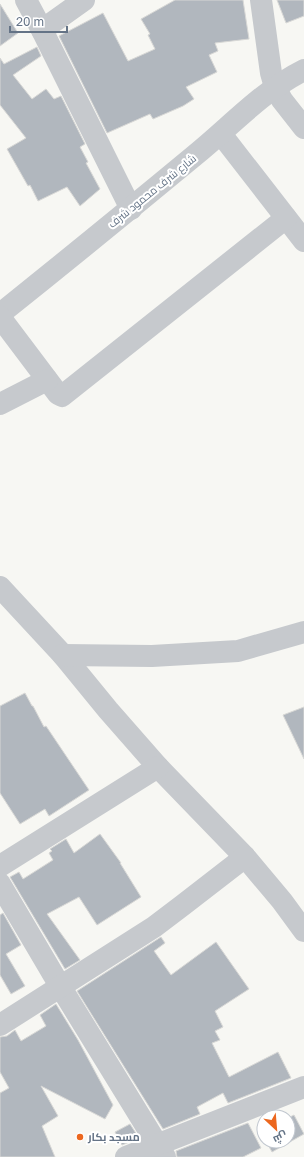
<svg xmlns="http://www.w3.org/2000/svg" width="304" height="1157" viewBox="0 0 304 1157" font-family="'Golos Text',Cairo,sans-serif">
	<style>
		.building { fill: #b1b7be; stroke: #d8d8d6 }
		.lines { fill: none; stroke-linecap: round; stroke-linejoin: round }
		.minor { stroke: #c6c9cd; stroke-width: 22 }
		.poi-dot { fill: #ec671e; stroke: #fff; stroke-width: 1.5 }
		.labels { text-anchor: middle; stroke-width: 4; stroke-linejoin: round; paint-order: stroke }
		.street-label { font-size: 11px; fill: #647386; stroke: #fff }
		.poi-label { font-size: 11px; font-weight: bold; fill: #647386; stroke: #fff; text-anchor: start }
	</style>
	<rect width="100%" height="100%" fill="#f7f7f3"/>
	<g class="building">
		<path d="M175,0h68l6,39 -34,4 3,8 -9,4 8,17 -31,15 8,12 -11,7 -30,13 -3,-5 -43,19 -48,-97 44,-23 25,48 27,-12 -7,-14 2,-1 -9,-15z"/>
		<path d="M277,0h27v16l-18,7z"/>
		<path d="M0,4l18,29 -18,13z"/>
		<path d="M37,47l4,9 -28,19 19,24 14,-10 8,10 7,-3 24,48 -5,3 8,15 -2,1 14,26 -20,17 -13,-19 -29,14 -8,-16 -2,1 -21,-37 19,-11 -26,-33v-47l4,6z"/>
		<path d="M25,693l7,13h1l11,21 2,-1 43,64 -40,26 -4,-7 -25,15 -20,-31v-87z"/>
		<path d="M304,707v52l-21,-44z"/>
		<path d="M100,834l21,29h-1l21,34 -44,28 -18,-28 -32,17 33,46 -15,9 -55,-92 9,-5 4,7 30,-19 -4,-7 3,-2 -2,-2 16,-10 8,14z"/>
		<path d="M3,913l18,32 -15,9 19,32 -14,8 -11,-19v-60z"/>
		<path d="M161,937l4,6 -11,8 17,24 45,-33 33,47 -34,22 8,16 -8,4 5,9 -8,3 17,34 49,-25 13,26 -63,25 -5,-10 -26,14 3,7 -37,15 -86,-138z"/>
		<path d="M56,1004l22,36 35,65 -8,14 -64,-33 17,30 -16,10 13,31h-55v-64l9,-5 -9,-16v-35l7,-1 8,-6 6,11 25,-15 -6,-11z"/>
		<path d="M294,1115l10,19 -32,18 -6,-11h22v-23z"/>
		<path d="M248,1123l13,25 -18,9h-66l-1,-6z"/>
		<path d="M130,1124l9,14 -17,7 -7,-13z"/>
	</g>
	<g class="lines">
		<g class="minor">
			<path d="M26,0l16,30 89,179"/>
			<path d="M261,0l10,73 4,14 7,13 22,28"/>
			<path d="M42,30l42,-30"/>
			<path d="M221,134l83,107"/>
			<path d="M0,314c65,-52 130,-105 194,-158 36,-29 68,-65 110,-86"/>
			<path d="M0,317l58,77 4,2 224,-178"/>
			<path d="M0,404l47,-24"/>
			<path d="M0,587l63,68 45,55 50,57 87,90 37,44 22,30"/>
			<path d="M63,655l89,1 86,-5 66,-19"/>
			<path d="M0,866l158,-99"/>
			<path d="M0,884l60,102 105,171"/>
			<path d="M0,1025l154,-98 29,-22 62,-48"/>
			<path d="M126,1157l178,-70"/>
		</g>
	</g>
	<circle class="poi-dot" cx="80" cy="1137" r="4"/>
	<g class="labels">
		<g class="street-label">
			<text transform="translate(152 191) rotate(-39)" y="4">شارع شرف محمود شرف</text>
		</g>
		<g class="poi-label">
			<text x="88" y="1141">مسجد بكار</text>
		</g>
	</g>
	<g transform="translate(276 1129) rotate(154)"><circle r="19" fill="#ffffff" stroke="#c1c7cf"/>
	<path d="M0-3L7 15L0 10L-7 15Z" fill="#ec671e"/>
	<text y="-6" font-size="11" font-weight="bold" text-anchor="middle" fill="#647386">ش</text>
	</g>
	<path d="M10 26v6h57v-6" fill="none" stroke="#647386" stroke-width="2"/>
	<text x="16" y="26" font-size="12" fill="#647386" stroke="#ffffff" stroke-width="3" paint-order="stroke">20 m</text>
</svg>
